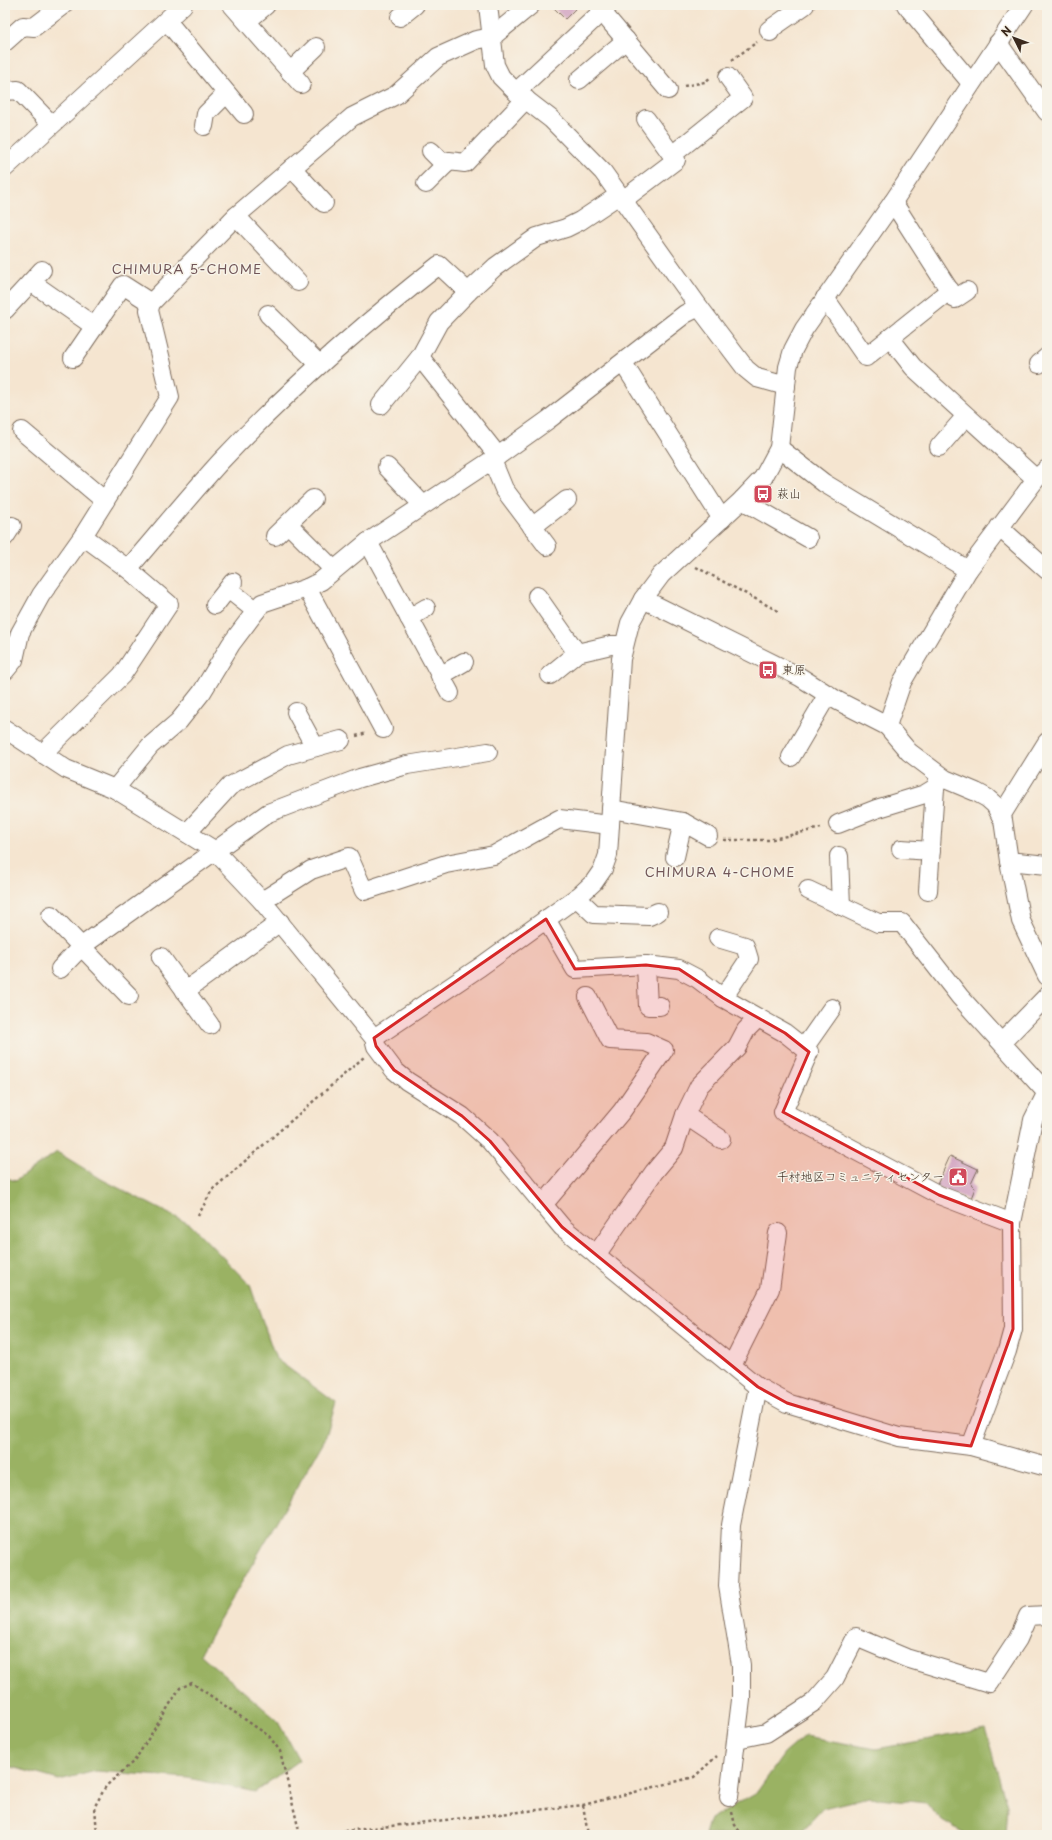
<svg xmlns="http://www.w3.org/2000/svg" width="1052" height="1840" viewBox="0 0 1052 1840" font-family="'Playpen Sans','Klee One',sans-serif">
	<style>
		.forest { fill: #9ab264; stroke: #6a6e41 }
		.building { fill: #d4a8c4 }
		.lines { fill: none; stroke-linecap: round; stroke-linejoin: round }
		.minor-casing { stroke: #7c6b5c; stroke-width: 20 }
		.path { stroke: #7c6b5c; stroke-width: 2.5; stroke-dasharray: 3 3; stroke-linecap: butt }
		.minor { stroke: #fff; stroke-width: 18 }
		.marked { fill: #d62828; fill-opacity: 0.2; stroke: #d62828; stroke-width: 3; stroke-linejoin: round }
		.labels { text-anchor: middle; stroke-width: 3; stroke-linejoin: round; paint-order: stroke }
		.poi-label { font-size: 12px; fill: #3b2a1e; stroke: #f7f3e8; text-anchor: start }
		.neighbourhood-label { font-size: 13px; letter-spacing: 1px; fill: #715658; stroke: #f7f3e8 }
	</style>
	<rect width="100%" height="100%" fill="#f7f3e8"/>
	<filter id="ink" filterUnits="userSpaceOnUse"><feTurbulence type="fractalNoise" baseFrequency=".025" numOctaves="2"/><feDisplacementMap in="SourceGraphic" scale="8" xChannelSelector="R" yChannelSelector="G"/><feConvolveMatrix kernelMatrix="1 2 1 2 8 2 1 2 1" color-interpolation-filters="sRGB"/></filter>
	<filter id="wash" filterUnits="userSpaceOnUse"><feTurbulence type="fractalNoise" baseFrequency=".012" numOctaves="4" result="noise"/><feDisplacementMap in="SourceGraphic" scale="16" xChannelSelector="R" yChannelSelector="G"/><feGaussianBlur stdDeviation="0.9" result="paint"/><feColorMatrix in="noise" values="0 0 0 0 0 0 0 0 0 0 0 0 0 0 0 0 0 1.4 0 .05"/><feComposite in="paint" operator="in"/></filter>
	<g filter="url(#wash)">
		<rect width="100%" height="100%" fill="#f5e5d0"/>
		<g class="forest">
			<path d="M57,1152l46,28 88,45 59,60 26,74 60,44 -11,36 -125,215 77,66 22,40 -44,32 -67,-14 -92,-7 -37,9 -54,-15v-588l10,4z"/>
			<path d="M985,1729l22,77 -2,29h-39l-24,-14 -16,-18 -57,-6 -46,11 -22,24 1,3h-97l5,-16 47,-27 27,-38 21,-18 71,13z"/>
		</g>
		<g id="blocks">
			<g class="building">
				<path d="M551,5h28l-14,14z"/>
				<path d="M950,1156l28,13 -7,15 4,4 -5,13 -34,-14z"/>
			</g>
		</g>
	</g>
	<g filter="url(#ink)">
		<use href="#blocks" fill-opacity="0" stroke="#7c6b5c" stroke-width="1"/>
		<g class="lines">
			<defs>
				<g id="minor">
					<path d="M232,5l69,79"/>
					<path d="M488,5l7,60 6,12 15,15 35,27 52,53 96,135 47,62 11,9 29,8"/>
					<path d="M906,5l65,78"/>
					<path d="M602,12l66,78"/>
					<path d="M400,17l15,-12"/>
					<path d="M167,21l77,93"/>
					<path d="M247,21l19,-16"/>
					<path d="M770,32l-1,-2 36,-25"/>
					<path d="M5,42l18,-16 11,1 29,-22"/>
					<path d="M998,43l49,69"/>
					<path d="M290,72l26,-25"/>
					<path d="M579,80l47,-40"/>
					<path d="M5,91l13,-1 33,34"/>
					<path d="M516,92l93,-87"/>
					<path d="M646,119l26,36"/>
					<path d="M204,126l2,-12 20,-20"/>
					<path d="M431,151l14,14"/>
					<path d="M5,168l178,-163"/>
					<path d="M292,168l32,35"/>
					<path d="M426,184l23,-23 16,2 61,-64"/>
					<path d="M623,200l53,-40 -4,-5 71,-57 -15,-21"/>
					<path d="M893,202l62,97 12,-8"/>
					<path d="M236,216l62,66"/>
					<path d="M31,282l63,44"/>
					<path d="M825,298l41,59 84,-67"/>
					<path d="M5,310l37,-40"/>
					<path d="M268,314l51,50"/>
					<path d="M890,338l23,29 123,112"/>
					<path d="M420,357l78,99"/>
					<path d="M73,358l50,-73 28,18"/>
					<path d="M623,363l99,156"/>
					<path d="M1039,364l8,-7"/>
					<path d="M381,405l39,-48 19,-35 29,-30 27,-25 42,-30 29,-9 14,-7 39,-26"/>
					<path d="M22,431l83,70"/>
					<path d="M939,447l27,-31"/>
					<path d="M779,448l45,35 144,87"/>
					<path d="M492,460l12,29 43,57"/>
					<path d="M387,467l36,38"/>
					<path d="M742,500l66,38"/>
					<path d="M288,524l45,45"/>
					<path d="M532,527l35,-27"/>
					<path d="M999,527l48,43"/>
					<path d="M275,536l38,-37"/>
					<path d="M5,537l7,-11"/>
					<path d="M368,542l82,151"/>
					<path d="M128,569c31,-36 61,-73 93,-108 67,-71 140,-135 218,-196l29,27"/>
					<path d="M307,588l76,141"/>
					<path d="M228,589l28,22"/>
					<path d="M537,596l40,57"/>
					<path d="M643,599l157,78 38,24 49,25 22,26 36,27 31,13 11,6 8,7 8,15 6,41 38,4"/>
					<path d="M215,605l18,-23"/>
					<path d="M409,618l17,-10"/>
					<path d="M5,671l9,-11 6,-27 21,-38 42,-59 87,-139 -21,-87 2,-7 85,-87 116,-99 44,-22 42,-38 38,-17 16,-3 39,-32"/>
					<path d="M550,675l27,-22 34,-8h12"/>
					<path d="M440,676l24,-14"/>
					<path d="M296,712l19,35"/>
					<path d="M887,726l15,-44 66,-112 68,-91 11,-10"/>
					<path d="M5,729l61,40 49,20 99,61 48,51 112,137 2,8 18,24 13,11 55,35 28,25 72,86 196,160 29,16 112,34 72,9 76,21"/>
					<path d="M42,754l80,-79 47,-71 -41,-35 -45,-33"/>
					<path d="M791,757l37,-63"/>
					<path d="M115,789l35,-43 29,-25 23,-29 29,-48 31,-41 45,-15 14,-7 47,-39 130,-86 50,-36 137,-106 14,-7"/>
					<path d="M611,809l72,13 25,14"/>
					<path d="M1001,816l46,-74"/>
					<path d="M838,824l38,-15 49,-15 10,-6"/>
					<path d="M187,833l43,-47 58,-31 53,-15"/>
					<path d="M901,849l30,2"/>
					<path d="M839,856l2,50"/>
					<path d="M675,857l8,-35"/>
					<path d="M1009,861l12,60 26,55"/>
					<path d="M808,890l70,33h24l58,74 86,95"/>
					<path d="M928,891l7,-103 5,-12"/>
					<path d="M577,898l17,16 55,2 9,-4"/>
					<path d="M262,901l49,-31 38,-13 15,34 82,-27 48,-9 65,-36 51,6"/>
					<path d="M51,915l78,81"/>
					<path d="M546,919l29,50 71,-4 33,4 19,10 25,19 62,35 24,19 -26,60 156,83 73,28"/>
					<path d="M718,938l27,8 4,13 -26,39"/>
					<path d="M161,957l49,68"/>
					<path d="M646,965l2,41h12"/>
					<path d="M60,969l22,-23 186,-133 92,-35 47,-13 81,-13"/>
					<path d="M185,991l95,-69"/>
					<path d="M374,1038l106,-71 100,-72 14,-13 9,-13 5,-14 13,-196 9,-36 13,-24 18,-24 81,-75 21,-22 16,-30 9,-81 5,-17 11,-21 89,-127 131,-197"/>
					<path d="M1002,1042l45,-46"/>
					<path d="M804,1048l28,-40"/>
					<path d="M685,1115l36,24"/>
					<path d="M543,1205l79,-94 42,-61 -18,-8 -36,-2 -22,-43"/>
					<path d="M596,1255l58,-83 20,-24 11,-33 14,-29 38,-39 9,-17 12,-12"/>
					<path d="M732,1365l38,-76 8,-56"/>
					<path d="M971,1446l36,-95 6,-22 -1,-106 21,-103 14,-28"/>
					<path d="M737,1739l29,-6 48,-31 21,-24 21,-41 50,21 83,25 29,-44 10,-23 19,-1"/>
					<path d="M729,1797l12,-97v-35l-13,-79 3,-61 27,-138"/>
				</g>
			</defs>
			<use href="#minor" class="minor-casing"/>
			<g class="path">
				<path d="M732,60l25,-18"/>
				<path d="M684,86l21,-4 6,-5"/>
				<path d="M696,567l82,44"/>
				<path d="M356,736l11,-3"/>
				<path d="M724,840h45l52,-12"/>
				<path d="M198,1216l14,-26 152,-133"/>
				<path d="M583,1805l5,30"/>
				<path d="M732,1812l3,13 7,10"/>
				<path d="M97,1835l-2,-29 11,-20 29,-26 45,-72 12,-5 77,53 11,15 20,84"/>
				<path d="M308,1835l275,-30 111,-28 23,-21"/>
			</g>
			<use href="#minor" class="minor"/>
		</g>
	</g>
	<path class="marked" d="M546,919l29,50 71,-4 33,4 44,29 62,35 24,19 -26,60 156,83 73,28 1,106 -42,117 -72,-9 -112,-34 -29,-16 -196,-160 -72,-86 -28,-25 -68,-46 -18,-24 -2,-8z"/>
	<defs>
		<symbol id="bus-square" viewBox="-11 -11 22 22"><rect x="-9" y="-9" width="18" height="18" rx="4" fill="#d1495b" stroke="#f7f3e8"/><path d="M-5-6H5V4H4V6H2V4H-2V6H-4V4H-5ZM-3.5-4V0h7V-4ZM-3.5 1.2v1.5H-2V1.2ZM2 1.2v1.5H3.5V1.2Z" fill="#fff"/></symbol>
		<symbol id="civic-square" viewBox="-11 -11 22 22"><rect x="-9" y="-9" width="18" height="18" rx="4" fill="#d1495b" stroke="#f7f3e8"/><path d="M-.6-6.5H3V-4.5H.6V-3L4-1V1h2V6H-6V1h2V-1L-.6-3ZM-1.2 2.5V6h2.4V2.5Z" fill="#fff"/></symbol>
	</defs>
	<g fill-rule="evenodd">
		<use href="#bus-square" x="752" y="483" width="22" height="22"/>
		<use href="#bus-square" x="757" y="659" width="22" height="22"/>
		<use href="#civic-square" x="947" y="1166" width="22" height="22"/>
	</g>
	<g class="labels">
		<g class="poi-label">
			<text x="777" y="498">萩山</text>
			<text x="782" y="674">東原</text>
			<text x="944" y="1181" text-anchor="end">千村地区コミュニティセンター</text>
		</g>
		<g class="neighbourhood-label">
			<text x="187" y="274">CHIMURA 5-CHOME</text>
			<text x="720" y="877">CHIMURA 4-CHOME</text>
		</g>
	</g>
	<rect width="1052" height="1840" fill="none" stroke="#f7f3e8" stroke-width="20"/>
	<g transform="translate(1014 38) rotate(312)" stroke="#f7f3e8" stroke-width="3" paint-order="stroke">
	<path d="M0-3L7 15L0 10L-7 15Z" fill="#3b2a1e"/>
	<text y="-6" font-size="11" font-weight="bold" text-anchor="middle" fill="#3b2a1e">N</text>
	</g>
</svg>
